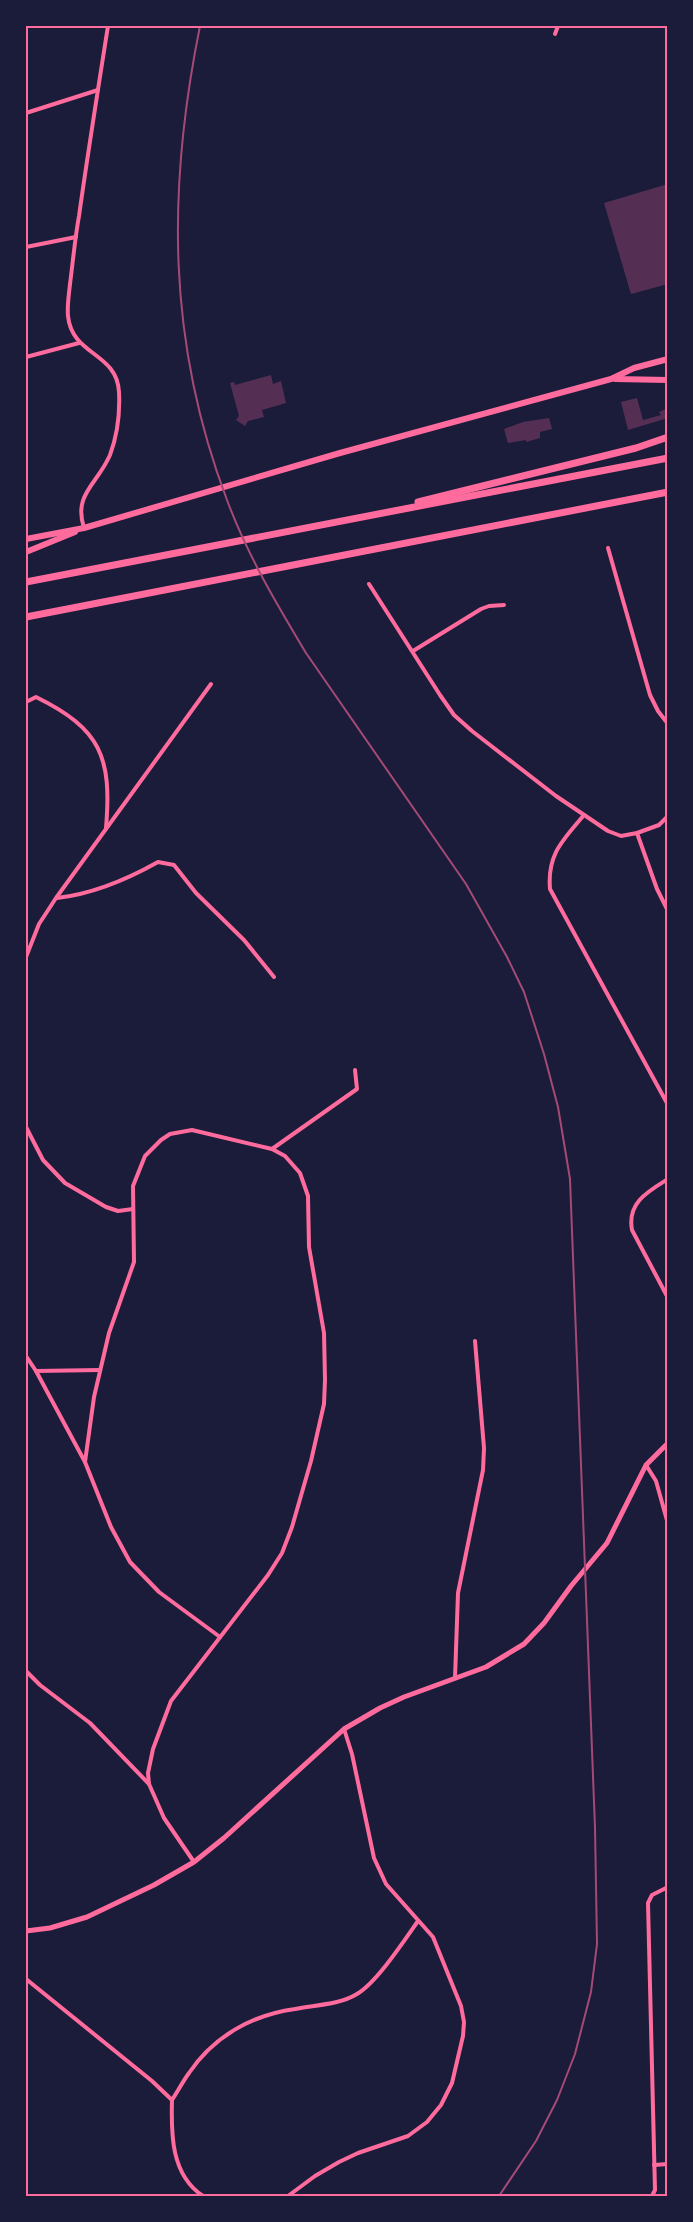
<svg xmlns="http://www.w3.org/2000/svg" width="693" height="2222" viewBox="0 0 693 2222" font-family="'Alegreya Sans',sans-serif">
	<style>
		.building { fill: #542f53 }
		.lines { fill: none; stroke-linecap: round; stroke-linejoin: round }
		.minor { stroke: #ff6b9d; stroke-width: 4 }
		.secondary { stroke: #ff6b9d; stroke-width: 5 }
		.primary { stroke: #ff6b9d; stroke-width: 6 }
		.motorway { stroke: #ff6b9d; stroke-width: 7 }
		.rail { stroke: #a44b75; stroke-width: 2 }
		.neatline { fill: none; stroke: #ff6b9d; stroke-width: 2 }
	</style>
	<rect width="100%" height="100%" fill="#1b1b3a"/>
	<g class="building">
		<path d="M668,184v100l-37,10 -27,-91z"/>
		<path d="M271,375l2,9 8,-3 5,22 -24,7 2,7 -16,4 -3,5 -9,-6 3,-4 -9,-33 4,-1 1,3z"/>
		<path d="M637,398l6,22 18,-5 -2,-3 9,-4v10l-40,12 -7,-28z"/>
		<path d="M549,418l3,11 -12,3v6l-14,4v-2l-18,3 -4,-14 19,-7z"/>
	</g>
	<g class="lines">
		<g class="minor">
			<path d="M555,34l3,-8"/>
			<path d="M26,113l72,-23"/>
			<path d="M26,247l50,-10"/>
			<path d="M26,357l53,-14"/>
			<path d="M84,528c-11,-34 13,-43 26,-73 7,-19 10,-43 9,-63 -2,-40 -47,-36 -51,-76 -1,-11 1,-22 2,-32 3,-23 5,-46 9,-68 9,-64 19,-127 29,-190"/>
			<path d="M608,548l42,147 8,16 10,13"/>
			<path d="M369,584l71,111 14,20 18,16 84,65 52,35 13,5 16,-3 22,-8 9,-9"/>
			<path d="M413,651l68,-42 8,-3 15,-1"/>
			<path d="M26,702l10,-5c65,32 76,60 70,131"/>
			<path d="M584,815c-21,25 -37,39 -34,74l118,216"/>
			<path d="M637,833l20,56 11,22"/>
			<path d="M57,898c36,-4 69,-18 101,-36l16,3 22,28 48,47 30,37"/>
			<path d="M26,957l13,-33 17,-26 155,-214"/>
			<path d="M26,1127l17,33 22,23 41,24 12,4 15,-2"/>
			<path d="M272,1149l85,-60 -2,-19"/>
			<path d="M668,1179c-21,13 -41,24 -36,51l36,68"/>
			<path d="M26,1356l10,15 49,91 26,65 19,35 29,30 61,45"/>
			<path d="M36,1371l64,-1"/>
			<path d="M85,1462l9,-65 15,-64 25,-71 -1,-76 12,-30 16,-16 9,-6 22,-4 80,19 13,7 15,17 8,23 1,51 15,86 1,47 -1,24 -13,57 -19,66 -10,26 -14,22 -97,126 -18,48 -5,24 1,11"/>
			<path d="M646,1465l10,16 12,43"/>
			<path d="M26,1671l14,14 50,38 59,61 15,34 30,44"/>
			<path d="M455,1678l3,-85 25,-123 1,-22 -9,-107"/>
			<path d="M26,1979l126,102 20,19c-1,34 -1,75 31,96"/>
			<path d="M172,2100c6,-9 11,-19 17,-27 25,-37 63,-58 106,-64 20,-4 44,-4 62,-15 20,-12 47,-53 61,-73"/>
			<path d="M654,2165l14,-1"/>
			<path d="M288,2196l27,-20 24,-14 19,-9 50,-17 19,-14 14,-17 11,-22 11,-47 1,-14 -3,-16 -28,-69 -47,-53 -12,-26 -22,-104 -8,-25"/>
			<path d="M652,2196l3,-6 -7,-287 4,-8 16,-8"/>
		</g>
		<path class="secondary" d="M26,1931l24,-3 37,-11 67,-32 40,-23 30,-24 120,-109 36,-21 24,-11 82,-30 38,-23 20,-21 27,-37 36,-43 39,-78 22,-22"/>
		<g class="primary">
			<path d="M615,379l53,1"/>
			<path d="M26,539l58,-11 256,-75 271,-74 23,-11 34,-9"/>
			<path d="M26,552l49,-20"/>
		</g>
		<g class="motorway">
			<path d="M418,502l218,-54 32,-11"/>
			<path d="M26,582l642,-124"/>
			<path d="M26,617l642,-125"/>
		</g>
		<path class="rail" d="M200,26c-33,163 -33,316 27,474 20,54 49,103 79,153l160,231 41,73 17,35 20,62 14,53 12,72 25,649 2,116 -6,48 -16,62 -18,46 -21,41 -37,55"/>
	</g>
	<rect width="693" height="2222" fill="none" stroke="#1b1b3a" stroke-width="54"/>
	<rect x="27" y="27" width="639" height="2168" class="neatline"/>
</svg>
